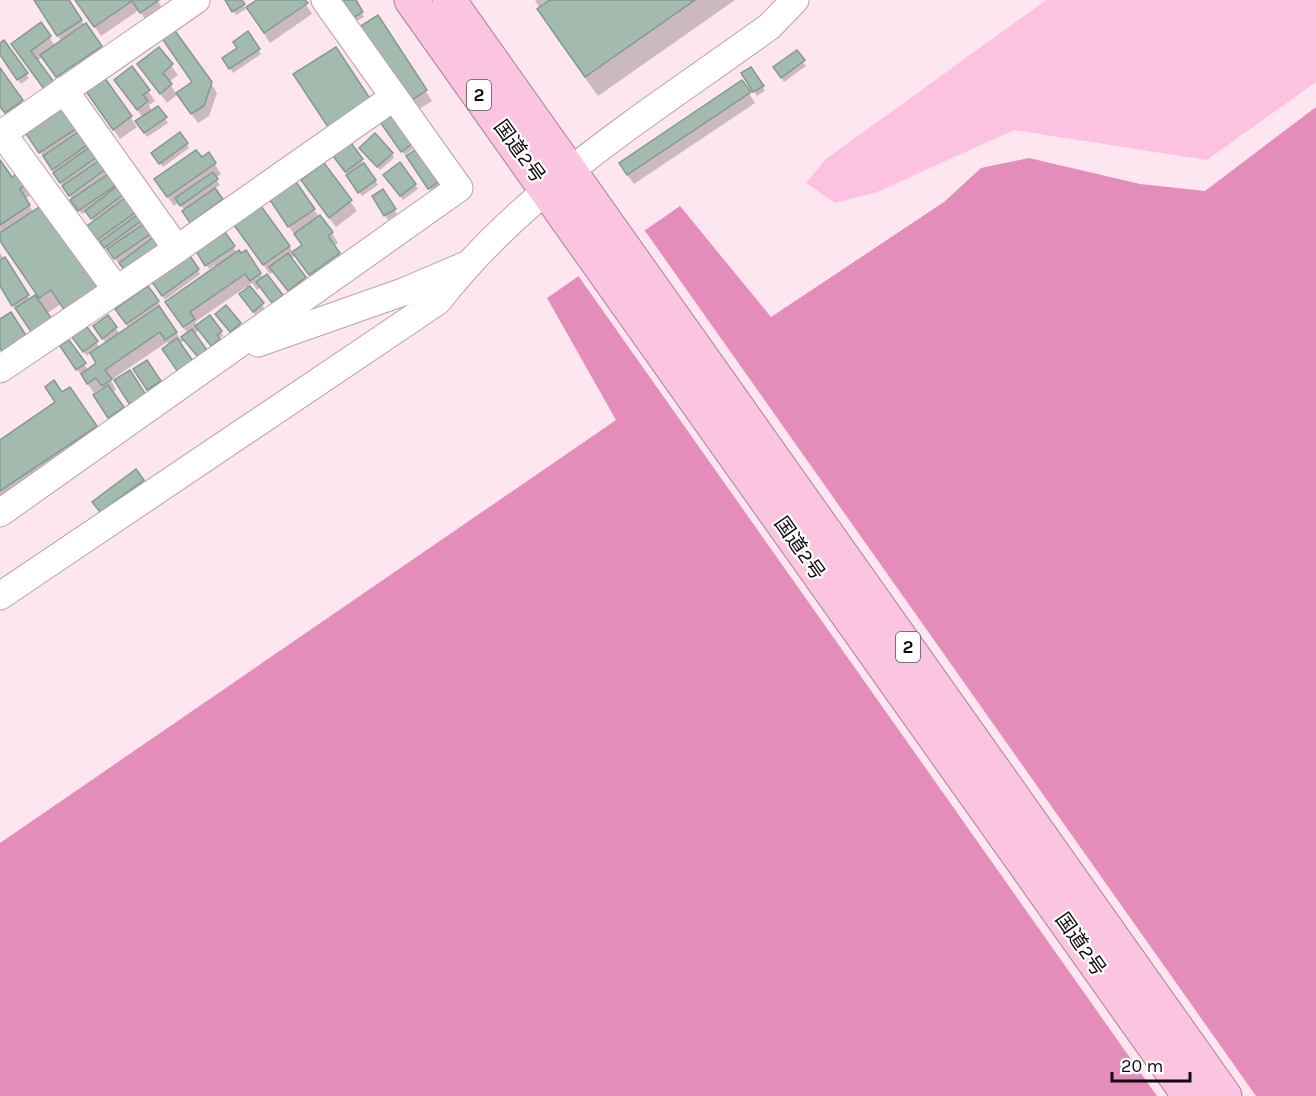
<svg xmlns="http://www.w3.org/2000/svg" width="1316" height="1096" viewBox="0 0 1316 1096" font-family="Karla,'Noto Sans JP',sans-serif">
	<style>
		.green { fill: #fdc2e0 }
		.water { fill: #e48dbb }
		.pier { fill: #fee6f1 }
		.shadow { fill: #0003 }
		.building { fill: #a3baaf; stroke: #849a8f; stroke-width: 1.5 }
		.lines { fill: none; stroke-linecap: round; stroke-linejoin: round }
		.street-casing { stroke: #b8a2ac; stroke-width: 29 }
		.highway-casing { stroke: #a98396; stroke-width: 35 }
		.street { stroke: #fff; stroke-width: 27 }
		.highway { stroke: #fbc4e0; stroke-width: 33 }
		.labels { text-anchor: middle; stroke-width: 4.5; stroke-linejoin: round; paint-order: stroke }
		.shield { fill: #fff; stroke: #585356; stroke-width: 1.5 }
		.shield-label { font-size: 18px; font-weight: bold; fill: #11090d }
		.street-label { font-size: 20px; fill: #11090d; stroke: #fff }
	</style>
	<rect width="100%" height="100%" fill="#fee6f1"/>
	<path class="green" d="M1046,0h270v82l-109,78 -193,-30 -137,62 -42,11 -29,-20 20,-24z"/>
	<path class="water" d="M1316,107v989h-1316v-253l616,-423 -69,-122 133,-92 91,111 173,-115 37,-34 48,-10 111,26 65,7z"/>
	<path class="pier" d="M643,228l613,868h-99l-580,-822z"/>
	<g class="shadow">
		<path d="M35,0h32l39,56 -43,30 -20,-30 -6,5 13,37 -31,-44 22,-30 14,22 7,-4z"/>
		<path d="M76,0h81l7,11 -17,11 -8,-12 -38,26z"/>
		<path d="M226,0h14l6,9 -10,6z"/>
		<path d="M260,0h43l9,14 -42,29 -16,-25z"/>
		<path d="M341,0h13l10,17 -9,5z"/>
		<path d="M535,0h200l-137,96 -47,-66z"/>
		<path d="M377,17l55,84 -19,12z"/>
		<path d="M248,33l13,21 -28,19 -9,-14 15,-10z"/>
		<path d="M0,44l29,34 -8,6 -21,-31z"/>
		<path d="M159,49l19,26 -9,7 8,13 -10,8 -29,-39z"/>
		<path d="M797,52l9,14 -22,16 -7,-10z"/>
		<path d="M132,68l23,33 -6,4 3,7 6,-4 10,15 -21,14 -10,-15 6,-4 -21,-28z"/>
		<path d="M751,69l14,22 -8,5 -14,-22z"/>
		<path d="M0,71l28,40 -16,11 -12,-16z"/>
		<path d="M104,79l33,48 -17,12 -27,-39z"/>
		<path d="M211,83l6,10 -8,23 -11,7 -14,-19z"/>
		<path d="M749,93l6,10 -121,81 -8,-11z"/>
		<path d="M63,105l57,83 -3,2 7,11 33,36 -34,31 -29,-32 -5,-10 5,-4 -7,-11 -5,3 -51,-75z"/>
		<path d="M391,119l22,30 -8,6 -22,-31z"/>
		<path d="M187,143l2,5 -26,19 -7,-9z"/>
		<path d="M418,150l23,36 -9,7 -21,-32z"/>
		<path d="M364,153h28l2,5 -14,12z"/>
		<path d="M208,154l13,20 -6,4 5,7 -6,4 11,17 -31,20 -15,-24 -5,4 -12,-17z"/>
		<path d="M335,157l26,2 17,26 -16,11z"/>
		<path d="M0,162l11,17 8,-5 12,21 -6,4 8,13 28,92 -15,10 -27,1 -19,-30v-32l30,47 7,-5 -37,-56z"/>
		<path d="M399,164l19,25 -15,11 -16,-20z"/>
		<path d="M324,165l33,46 -21,16 -27,-36z"/>
		<path d="M383,191l14,23 -9,6 -14,-23z"/>
		<path d="M275,208l39,2 18,23 6,10 -4,3 11,17 -29,21 -20,-29 -6,4 17,24 -16,12 -18,-23 -3,2 -31,-43 50,15 4,7 10,-7z"/>
		<path d="M225,234l12,19 4,2 4,-3 18,26 21,22 -9,6 -14,-19 -4,3 -5,-7 -4,3 17,23 -9,7 -13,-17 3,-12 -51,35 2,4 24,6 2,4 -5,3 3,6 -7,5 -15,-20 -20,14 -10,1 -2,-3 -56,38 5,10 -4,3 13,19 -13,9 -15,-21 8,-11 -2,-2 -9,6 -30,-42 20,13 4,6 10,-6 -7,-12 -4,4 -13,-18 22,4 4,6 7,-4 -10,-13 19,-3 4,7 9,-7 -10,-14 39,-12 22,37 8,-5 -15,-22 43,-44 -1,-3 -6,4 -11,-17z"/>
		<path d="M198,270l2,4 -35,26 -9,-13z"/>
		<path d="M226,307l17,22 -10,7 -14,-17z"/>
		<path d="M147,362l15,24 -11,7 -16,-24z"/>
		<path d="M62,395l34,32 8,15 -104,70v-70l56,-38z"/>
		<path d="M136,471l10,14 -42,31 -7,-10z"/>
	</g>
	<g class="building">
		<path d="M34,0h35l13,20 -25,16z"/>
		<path d="M75,0h84l-19,13 -8,-12 -38,26z"/>
		<path d="M225,0h17l3,4 -13,8z"/>
		<path d="M257,0h48l3,3 -44,30 -18,-26z"/>
		<path d="M340,0h16l7,12 -12,7z"/>
		<path d="M550,0h145l-110,77 -48,-68z"/>
		<path d="M378,15l49,75 -21,14 -50,-75z"/>
		<path d="M41,22l10,14 -20,15 23,31 -10,7 -33,-45z"/>
		<path d="M86,23l16,23 -46,31 -16,-22z"/>
		<path d="M173,28l39,54 -8,24 -13,8 -15,-21 16,-11 -31,-45z"/>
		<path d="M248,31l12,18 -31,20 -7,-11 15,-10 -4,-6z"/>
		<path d="M4,40l24,33 -11,7 -17,-25v-12z"/>
		<path d="M159,47l14,17 -10,9 9,11 -12,10 -23,-30z"/>
		<path d="M336,47l35,53 -43,27 -35,-53z"/>
		<path d="M797,50l8,10 -24,18 -8,-11z"/>
		<path d="M132,66l18,24 -7,5 5,6 -11,9 -23,-30z"/>
		<path d="M751,67l13,19 -11,6 -12,-19z"/>
		<path d="M0,68l23,32 -18,13 -5,-6z"/>
		<path d="M104,77l28,39 -19,14 -28,-40z"/>
		<path d="M742,80l9,12 -124,83 -8,-12z"/>
		<path d="M64,103l15,24 -40,26 -16,-24z"/>
		<path d="M158,106l9,11 -23,16 -9,-12z"/>
		<path d="M392,117l20,27 -11,8 -23,-33z"/>
		<path d="M81,130l9,13 -38,27 -9,-14z"/>
		<path d="M180,132l8,11 -29,21 -8,-11z"/>
		<path d="M375,133l18,20 -16,14 -18,-19z"/>
		<path d="M348,139l15,20 -18,13 -15,-20z"/>
		<path d="M94,144l7,10 -41,29 -7,-10z"/>
		<path d="M418,148l22,33 -12,8 -22,-33z"/>
		<path d="M196,150l6,7 7,-5 7,11 -49,34 -13,-18z"/>
		<path d="M103,158l7,8 -41,30 -7,-10z"/>
		<path d="M0,160l12,17 7,-5 8,12 -7,5 10,16 -30,20z"/>
		<path d="M400,162l16,22 -16,12 -17,-21z"/>
		<path d="M324,163l28,37 -23,18 -28,-38z"/>
		<path d="M364,163l12,17 -18,13 -12,-18z"/>
		<path d="M111,172l8,11 -41,28 -8,-11z"/>
		<path d="M213,172l5,7 -38,27 -5,-8z"/>
		<path d="M294,179l21,30 -27,18 -20,-30z"/>
		<path d="M116,187l7,8 -32,24 -6,-8z"/>
		<path d="M215,188l8,11 -33,24 -8,-12z"/>
		<path d="M383,189l13,20 -12,7 -12,-20z"/>
		<path d="M129,195l11,14 -43,31 -10,-14z"/>
		<path d="M258,202l32,44 -27,19 -32,-44z"/>
		<path d="M45,203l56,84 -36,24 -14,-21 -12,8 -39,-57v-8z"/>
		<path d="M141,212l4,6 -41,30 -4,-6z"/>
		<path d="M320,215l13,17 -5,4 12,17 -31,22 -17,-23 10,-7 -8,-11z"/>
		<path d="M148,221l7,10 -41,28 -7,-10z"/>
		<path d="M225,232l10,14 -30,20 -9,-15z"/>
		<path d="M159,233l8,10 -41,29 -7,-9z"/>
		<path d="M239,250l2,3 5,-3 15,23 -11,8 -5,-7 -55,38 5,7 -12,8 -18,-25z"/>
		<path d="M288,253l18,24 -18,14 -19,-24z"/>
		<path d="M190,256l9,13 -37,27 -10,-14z"/>
		<path d="M5,257l24,38 -17,11 -12,-20v-26z"/>
		<path d="M267,274l16,21 -11,8 -16,-21z"/>
		<path d="M148,286l11,15 -33,23 -11,-15z"/>
		<path d="M250,286l14,17 -11,9 -14,-18z"/>
		<path d="M35,295l19,27 -20,14 -19,-28z"/>
		<path d="M226,305l15,18 -11,9 -15,-18z"/>
		<path d="M159,306l18,26 -12,8 -5,-8 -55,38 7,9 -10,7 -6,-8 -9,6 -6,-10 15,-11 -6,-10z"/>
		<path d="M11,312l18,28 -24,16 -5,-8v-29z"/>
		<path d="M108,315l9,12 -15,12 -9,-13z"/>
		<path d="M210,315l12,16 -5,4 3,4 -9,7 -16,-20z"/>
		<path d="M83,322l15,19 -15,11 -14,-19z"/>
		<path d="M192,329l15,21 -9,7 -17,-20z"/>
		<path d="M177,338l16,23 -15,11 -16,-23z"/>
		<path d="M69,340l17,23 -10,7 -16,-24z"/>
		<path d="M147,360l14,21 -14,9 -14,-21z"/>
		<path d="M130,370l16,25 -16,10 -16,-25z"/>
		<path d="M54,380l8,12 8,-5 27,39 -97,65v-51l55,-38 -10,-15z"/>
		<path d="M108,385l16,22 -16,11 -15,-23z"/>
		<path d="M136,469l8,11 -44,32 -8,-10z"/>
	</g>
	<g class="lines">
		<defs>
			<g id="street">
				<path d="M2,133l114,156"/>
				<path d="M0,135l196,-135"/>
				<path d="M177,249l217,-152"/>
				<path d="M258,343l145,-51 61,-26"/>
				<path d="M0,369l177,-120 -113,-159"/>
				<path d="M0,513l459,-325 -134,-188"/>
				<path d="M0,596l438,-295c86,-112 218,-192 332,-275l25,-26"/>
			</g>
			<g id="highway">
				<path d="M411,0l778,1096"/>
				<path d="M449,0l776,1096"/>
			</g>
		</defs>
		<use href="#street" class="street-casing"/>
		<use href="#highway" class="highway-casing"/>
		<use href="#street" class="street"/>
		<use href="#highway" class="highway"/>
	</g>
	<g class="labels">
		<g class="shield">
			<rect x="467" y="80" width="24" height="30" rx="4.5"/>
			<rect x="896" y="632" width="24" height="30" rx="4.5"/>
		</g>
		<g class="shield-label">
			<text x="479" y="101">2</text>
			<text x="908" y="653">2</text>
		</g>
		<g class="street-label">
			<text transform="translate(520 151) rotate(54)" y="7">国道2号</text>
			<text transform="translate(800 548) rotate(55)" y="7">国道2号</text>
			<text transform="translate(1081 944) rotate(55)" y="7">国道2号</text>
		</g>
	</g>
	<path d="M1112 1072v9h78v-9" fill="none" stroke="#11090d" stroke-width="3"/>
	<text x="1121" y="1072" font-size="18" fill="#11090d" stroke="#ffffff" stroke-width="4.5" paint-order="stroke">20 m</text>
</svg>
